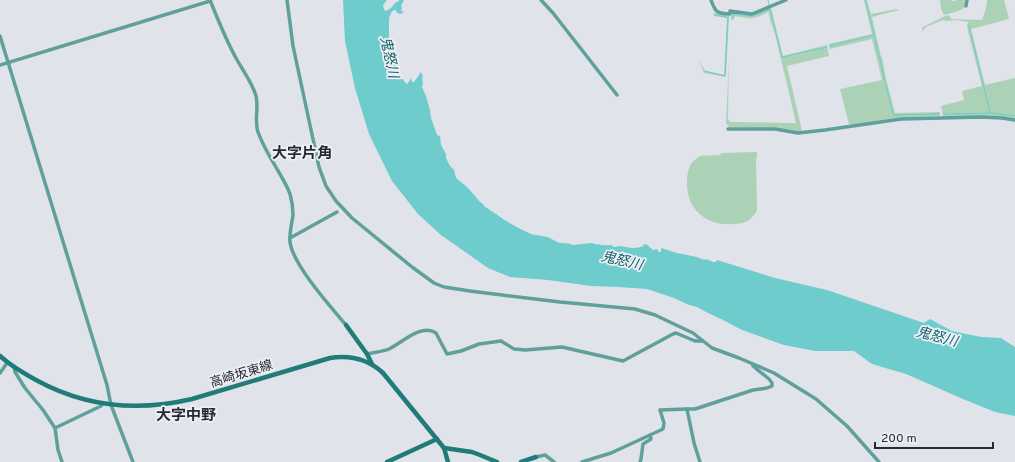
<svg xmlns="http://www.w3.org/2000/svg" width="1015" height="462" viewBox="0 0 1015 462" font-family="Overpass,'Noto Sans JP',sans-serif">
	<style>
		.green { fill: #abd1b7 }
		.water { fill: #6ecccd }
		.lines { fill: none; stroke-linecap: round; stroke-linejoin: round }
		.stream { stroke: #6ecccd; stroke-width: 1 }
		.street { stroke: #5fa09d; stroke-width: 3.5 }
		.secondary { stroke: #217b78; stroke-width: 4.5 }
		.labels { text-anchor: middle; stroke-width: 3.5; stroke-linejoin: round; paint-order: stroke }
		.street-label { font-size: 13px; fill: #292a2c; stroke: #edf0f8 }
		.water-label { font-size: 14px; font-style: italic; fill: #136364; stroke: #edf0f8 }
		.quarter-label { font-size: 15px; font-weight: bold; fill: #292a2c; stroke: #edf0f8 }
	</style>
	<rect width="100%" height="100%" fill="#e0e3ea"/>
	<g class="green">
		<path d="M864,0h3l4,14 26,-5 2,1 -27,7 9,40h1l4,22 9,34 45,-1v4l-47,2 -41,7 -3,-1 -9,-35 42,-9 -10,-41 -42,10 -1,-5 43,-10z"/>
		<path d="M940,0h12v1h3l1,-1h9l-1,8 -8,4 -12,3 -3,-6z"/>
		<path d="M987,0h17l5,19 -38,10 14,56 30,-7v41l-70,-3h-2l-2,-10 23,-6 -2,-9 20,-5 -14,-55 -1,-6 1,-3 -11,-2 -11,1 -3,-1 -17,7 -3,4 -1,-2 1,-2 22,-11 4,-1 2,4 31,1 4,-12z"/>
		<path d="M771,8l12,48 44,-11 2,11 -42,10 15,65 -2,1 -23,-4 -48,-1 -3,-4 3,-64 -1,60 2,3 66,1 -21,-89 -5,-14 -1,-7 -1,-1c-15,8 -16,7 -33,4l-2,4h-2v-5l2,-3 11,3z"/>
		<path d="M714,13l15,3 -3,58 -1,3 -21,-4 -5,-13 6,11 19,4 3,-57 -13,-2z"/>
		<path d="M757,152v5l-1,1 1,53c-3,3 -5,7 -8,9 -4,3 -11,4 -15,4 -27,3 -48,-15 -47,-42 0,-5 1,-13 4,-18 2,-3 6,-6 9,-8l20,-1 1,-2z"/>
	</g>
	<path class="water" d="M343,0h44l-4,5 1,5 2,1 5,-3 5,-6h2l1,-2h5l-3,6 1,2 -1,3 1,1 1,-1 1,1 -3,2 -4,-1 -1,-3 -4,1 -3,7v19l-2,7 1,8 2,4h2c5,4 5,7 5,13 1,5 6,11 10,15l1,-1 1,-2 2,-3 1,4h2l5,-7 2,-3 2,5 -1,1 1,5 -1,4 4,9 4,14 1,8 6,17 3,1 1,9 5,9v4l4,8 4,4 2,8 11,9 9,10 2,3 6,5v1c15,10 28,20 45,27 6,3 14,2 21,5 2,1 5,3 7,4 5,2 11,0 15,3 3,0 17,-2 20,-2 6,1 0,2 6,1 5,2 8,1 13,1 1,1 2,1 3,2 2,0 5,-1 7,-1 7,2 15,3 23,0l-1,-2 5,1 1,2 2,1 2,2 4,-1 2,3h2v-4l16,5 20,4 7,3 2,-1 7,3h3l1,-2 58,18 52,12 97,33 6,-4 22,12 29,6 20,1 14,9v69l-20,-4 -32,-13 -57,-25 -34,-10 -18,-13h-39l-31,-6 -42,-15 -21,-11 -11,-5 -13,-7 -8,-2 -15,-7 -27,-9 -29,-2 -27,-1 -43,-6 -38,-3 -22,-9 -47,-33 -23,-21 -26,-33 -23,-47 -14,-46 -10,-47z"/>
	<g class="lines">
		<g class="stream">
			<path d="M768,0l1,5"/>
			<path d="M865,0l9,34"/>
			<path d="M714,15l13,2"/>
			<path d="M733,18l1,-4 18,2 18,-7 12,48 45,-10"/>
			<path d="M969,25l21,88"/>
			<path d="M830,46l44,-11 19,79 2,1 44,-1"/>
			<path d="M705,71l20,5 3,-59h1"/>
			<path d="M944,114l47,-1 24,3"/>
		</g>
		<g class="street">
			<path d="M210,0c8,20 16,40 26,58 7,13 16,24 20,38 3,12 -2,24 2,36 4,11 9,20 15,30 6,11 13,21 17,32 2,7 3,15 3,21 -1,9 -4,18 -3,27 3,23 40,64 56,83"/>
			<path d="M287,0l6,46 26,121 7,19 10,15 16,17 60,49 22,16 10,4 26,4 90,11 75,7 20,6 38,18 19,15 27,10 35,15 42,26 31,27 32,36"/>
			<path d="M541,0l12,13 64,82"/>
			<path d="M711,0c4,11 5,14 19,14v-3l22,3 34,-14"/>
			<path d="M966,6l1,-6"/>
			<path d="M0,36l107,349 4,20 22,57"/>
			<path d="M0,65l210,-64"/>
			<path d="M728,129h47l23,4 27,-3 76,-11 80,-2 21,1 13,2"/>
			<path d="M290,238l47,-26"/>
			<path d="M367,354c7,-2 15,-2 22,-5 13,-6 32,-26 47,-16l11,21 14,-3 18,-7 22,-3 13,8 11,1 37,-3 61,14 50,-27 3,-1 19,8h7"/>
			<path d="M14,367l1,5 10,16 18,22 12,18 3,22 4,12"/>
			<path d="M0,373l7,-10"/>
			<path d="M55,428l46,-22 2,-3"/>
			<path d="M536,457l9,-2 9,7"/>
			<path d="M582,462l29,-9 52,-24 1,-6 -4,-13 27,-1"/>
			<path d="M640,462l1,-3 2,-15 8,-5 -1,-4"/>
			<path d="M700,462l-6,-19 -7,-34h8l58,-19 14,-2 5,-2v-3l-3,-4 -16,-13"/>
		</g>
		<g class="secondary">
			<path d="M346,325l21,29 5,10"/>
			<path d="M0,356c11,10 23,17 36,24 49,27 101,32 156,19l138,-41c20,-3 38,1 53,15l61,75 4,14"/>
			<path d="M444,448l28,4 8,3 17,7"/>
			<path d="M387,462l50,-23"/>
			<path d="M521,462l15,-5"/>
		</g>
	</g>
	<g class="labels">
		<g class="street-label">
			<text transform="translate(241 373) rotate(-17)" y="5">高崎坂東線</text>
		</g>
		<g class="water-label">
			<text transform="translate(390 57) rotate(78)" y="5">鬼怒川</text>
			<text transform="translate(622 260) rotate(13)" y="5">鬼怒川</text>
			<text transform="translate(937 336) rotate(15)" y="5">鬼怒川</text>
		</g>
		<g class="quarter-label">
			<text x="302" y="158">大字片角</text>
			<text x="186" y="420">大字中野</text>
		</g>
	</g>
	<path d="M875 442v6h118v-6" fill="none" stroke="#292a2c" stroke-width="2"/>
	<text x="881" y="442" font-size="12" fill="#292a2c" stroke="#edf0f8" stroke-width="3" paint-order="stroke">200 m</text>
</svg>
